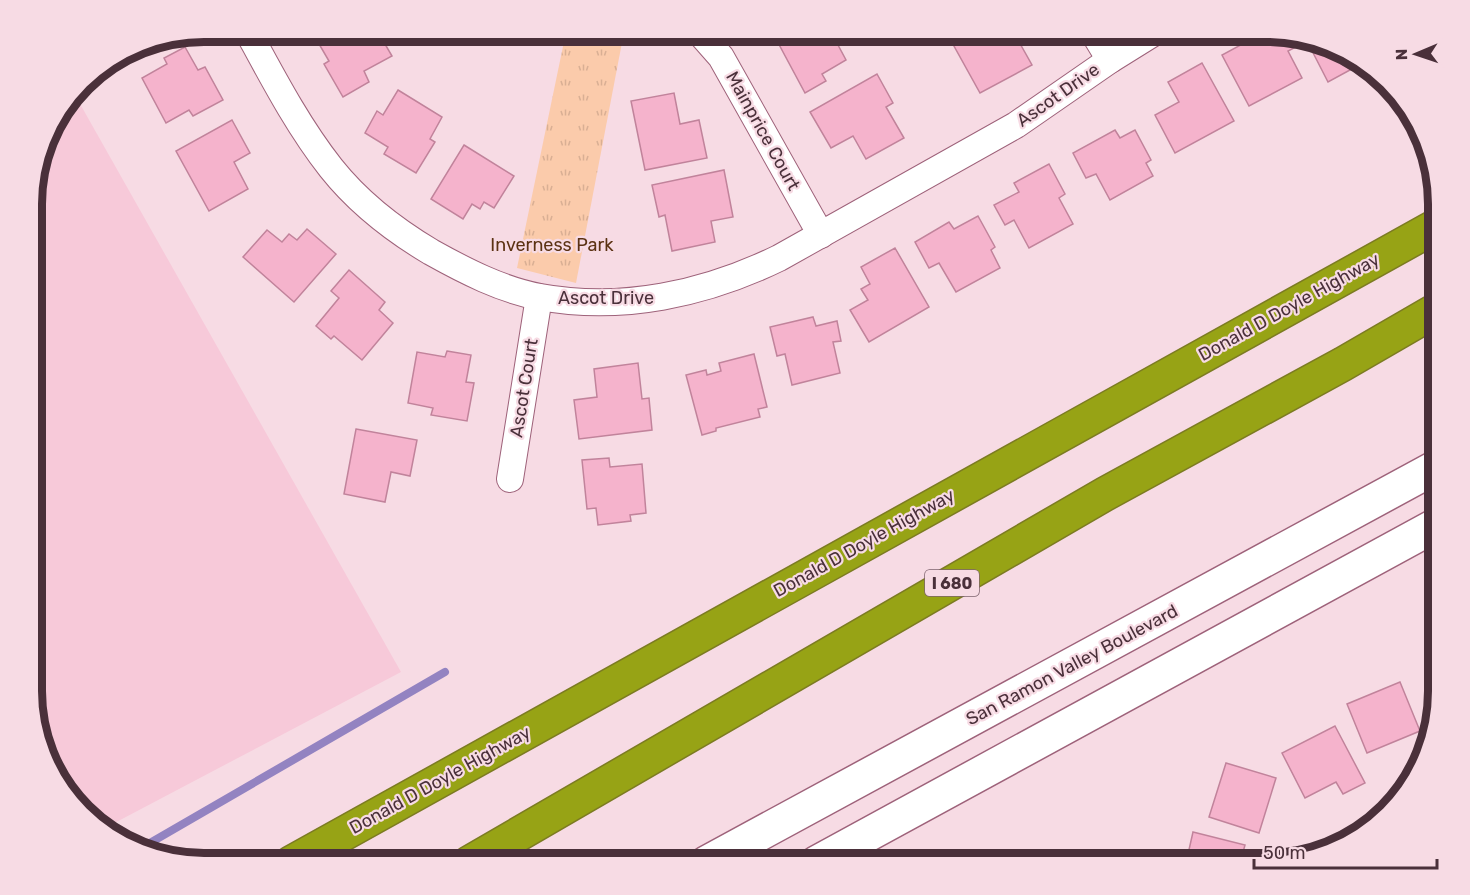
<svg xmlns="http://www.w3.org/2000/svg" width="1470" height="895" viewBox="0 0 1470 895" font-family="Rubik,sans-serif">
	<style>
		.built { fill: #f7c9d9 }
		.park { fill: url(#park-tufts) }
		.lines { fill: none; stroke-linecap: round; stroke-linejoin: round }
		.stream { stroke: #9383c1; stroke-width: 8 }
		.building { fill: #f5b3cc; stroke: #c1839b; stroke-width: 1.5 }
		.minor-casing { stroke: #9e627a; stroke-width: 28 }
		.secondary-casing { stroke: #9e627a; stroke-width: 36 }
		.motorway-casing { stroke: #7c7b22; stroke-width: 36 }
		.minor { stroke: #fff; stroke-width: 26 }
		.secondary { stroke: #fff; stroke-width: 33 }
		.motorway { stroke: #97a315; stroke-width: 33 }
		.labels { text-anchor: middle; stroke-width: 4.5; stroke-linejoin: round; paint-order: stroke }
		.shield { fill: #f7dbe4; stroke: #7e636d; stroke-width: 1.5 }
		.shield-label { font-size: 16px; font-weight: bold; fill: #4a303a }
		.street-label { font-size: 18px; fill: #4a303a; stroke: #f7dbe4 }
		.park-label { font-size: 18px; fill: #5b3213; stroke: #f7dbe4 }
		.rim { fill: none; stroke: #4a303a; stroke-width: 8 }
	</style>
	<defs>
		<pattern id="park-tufts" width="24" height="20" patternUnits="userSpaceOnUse" patternTransform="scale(1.5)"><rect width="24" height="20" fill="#fbcbab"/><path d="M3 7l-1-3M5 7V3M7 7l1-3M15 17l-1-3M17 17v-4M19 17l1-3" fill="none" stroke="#d9af94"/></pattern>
	</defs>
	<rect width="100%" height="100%" fill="#f7dbe4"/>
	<path class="built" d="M75,95l326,577 -296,156 -45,-42 -27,-73v-531l16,-54z"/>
	<path class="park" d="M566,32h58l-48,251 -59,-15z"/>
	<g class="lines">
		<path class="stream" d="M143,847l302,-175"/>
	</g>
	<g class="building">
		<path d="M312,32h66l14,24 -28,15 5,11 -26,15 -19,-33 5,-3z"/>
		<path d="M447,32h27l-13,13z"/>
		<path d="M784,32h47l15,28 -24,14 4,7 -21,12 -30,-56z"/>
		<path d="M959,32h59l-4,1 18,32 -52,28 -31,-56z"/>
		<path d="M1272,33l19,5 5,9 -8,4 14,27 -53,28 -27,-51 37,-20 2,4z"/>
		<path d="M1308,43l44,12 9,9 -33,18z"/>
		<path d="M185,47l13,23 7,-3 18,33 -30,16 -4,-6 -23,13 -24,-45 25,-14 -3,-6z"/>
		<path d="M1202,63l32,58 -59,32 -20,-38 24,-13 -11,-20z"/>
		<path d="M877,74l16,29 -7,4 18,31 -38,21 -13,-23 -22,12 -21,-36z"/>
		<path d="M398,90l44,27 -12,22 5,3 -19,31 -32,-19 4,-7 -23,-14 12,-22 6,4z"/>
		<path d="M674,93l6,31 19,-4 8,38 -62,12 -14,-69z"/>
		<path d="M232,120l18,33 -16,9 14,27 -39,22 -33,-60z"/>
		<path d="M1115,130l5,8 15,-8 16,30 -5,3 7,13 -43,24 -14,-26 -10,4 -13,-25z"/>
		<path d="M464,145l50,31 -20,32 -10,-6 -4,7 -8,-5 -9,15 -32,-20z"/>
		<path d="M1049,164l16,30 -6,4 14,26 -44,24 -15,-28 -9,5 -11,-20 25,-13 -5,-9z"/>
		<path d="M724,170l9,47 -22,4 4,21 -43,9 -7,-36 -6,2 -7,-32z"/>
		<path d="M978,216l17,31 -4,3 9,18 -44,24 -17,-29 -10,5 -14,-26 34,-20 5,7z"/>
		<path d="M307,229l29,25 -42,48 -51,-45 24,-27 15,12 7,-8 8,6z"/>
		<path d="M895,248l34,59 -60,35 -19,-32 18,-10 -7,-11 9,-5 -9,-17z"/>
		<path d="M349,270l36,32 -6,8 14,13 -31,37 -28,-24 -3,3 -15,-13 23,-28 -8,-7z"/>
		<path d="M813,317l3,9 21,-5 4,20 -8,1 7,31 -48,12 -7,-31 -8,2 -7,-29z"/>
		<path d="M447,351l24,4 -5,27 8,1 -7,38 -36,-6 2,-7 -25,-5 9,-51 28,5z"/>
		<path d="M754,354l13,53 -9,2 2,8 -44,11v3l-14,4 -16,-60 20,-5 1,5 14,-4 -2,-8z"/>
		<path d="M638,363l4,36 7,-1 3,32 -73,9 -5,-39 23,-3 -3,-28z"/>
		<path d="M356,429l61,11 -7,36 -19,-4 -6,30 -41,-8z"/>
		<path d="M609,458l1,9 32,-3 4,49 -16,2 1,6 -33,4 -2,-17 -9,1 -5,-49z"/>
		<path d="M1400,682l20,49 -53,22 -20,-49z"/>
		<path d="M1335,726l30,57 -22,11 -7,-12 -31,16 -23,-45z"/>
		<path d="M1226,763l50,15 -17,55 -50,-16z"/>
		<path d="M1193,832l52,13 -5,18h-54z"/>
		<path d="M1066,860l19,3h-20z"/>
	</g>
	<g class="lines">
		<defs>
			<g id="minor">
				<path d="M248,32c25,46 50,94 83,136 27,34 63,62 100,84 34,19 71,38 109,45 82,15 165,-3 239,-39l237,-133 94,-65 45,-28"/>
				<path d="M699,32l22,25 100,178"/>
				<path d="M1093,32l17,28"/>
				<path d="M510,479l29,-182"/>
			</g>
			<g id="secondary">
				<path d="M706,863l732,-397"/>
				<path d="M816,863l622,-339"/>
			</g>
			<g id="motorway">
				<path d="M291,863l1147,-638"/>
				<path d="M469,863l636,-369 238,-130 95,-55"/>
			</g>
		</defs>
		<use href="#minor" class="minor-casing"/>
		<use href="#secondary" class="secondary-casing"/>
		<use href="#motorway" class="motorway-casing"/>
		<use href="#minor" class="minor"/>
		<use href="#secondary" class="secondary"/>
		<use href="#motorway" class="motorway"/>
	</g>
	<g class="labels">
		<rect class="shield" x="925" y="570" width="54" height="26" rx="4.5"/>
		<g class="shield-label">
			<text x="952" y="589">I 680</text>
		</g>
		<g class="street-label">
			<text transform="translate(1058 95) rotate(-35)" y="6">Ascot Drive</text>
			<text transform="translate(763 131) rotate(61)" y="6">Mainprice Court</text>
			<text x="606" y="304">Ascot Drive</text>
			<text transform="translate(1289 307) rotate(-29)" y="6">Donald D Doyle Highway</text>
			<text transform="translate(524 388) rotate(-81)" y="6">Ascot Court</text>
			<text transform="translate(864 543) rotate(-29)" y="6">Donald D Doyle Highway</text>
			<text transform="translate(1072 665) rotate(-28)" y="6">San Ramon Valley Boulevard</text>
			<text transform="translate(440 780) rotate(-29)" y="6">Donald D Doyle Highway</text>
		</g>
		<g class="park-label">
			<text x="552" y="251">Inverness Park</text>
		</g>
	</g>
	<path d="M0 0H1470V895H0ZM204 42H1266A162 162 0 0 1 1428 204V691A162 162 0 0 1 1266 853H204A162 162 0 0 1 42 691V204A162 162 0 0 1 204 42Z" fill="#f7dbe4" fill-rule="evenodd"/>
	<path class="rim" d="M204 42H1266A162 162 0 0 1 1428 204V691A162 162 0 0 1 1266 853H204A162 162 0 0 1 42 691V204A162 162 0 0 1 204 42Z"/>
	<g transform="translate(1416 54) rotate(268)" stroke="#f7dbe4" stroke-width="4.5" paint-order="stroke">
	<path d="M0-4.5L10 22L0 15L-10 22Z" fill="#4a303a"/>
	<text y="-9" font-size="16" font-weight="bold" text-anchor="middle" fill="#4a303a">N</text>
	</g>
	<path d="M1254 859v9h183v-9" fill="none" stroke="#4a303a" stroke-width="3"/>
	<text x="1263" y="859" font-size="18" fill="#4a303a" stroke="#f7dbe4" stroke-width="4.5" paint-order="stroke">50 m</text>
</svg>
